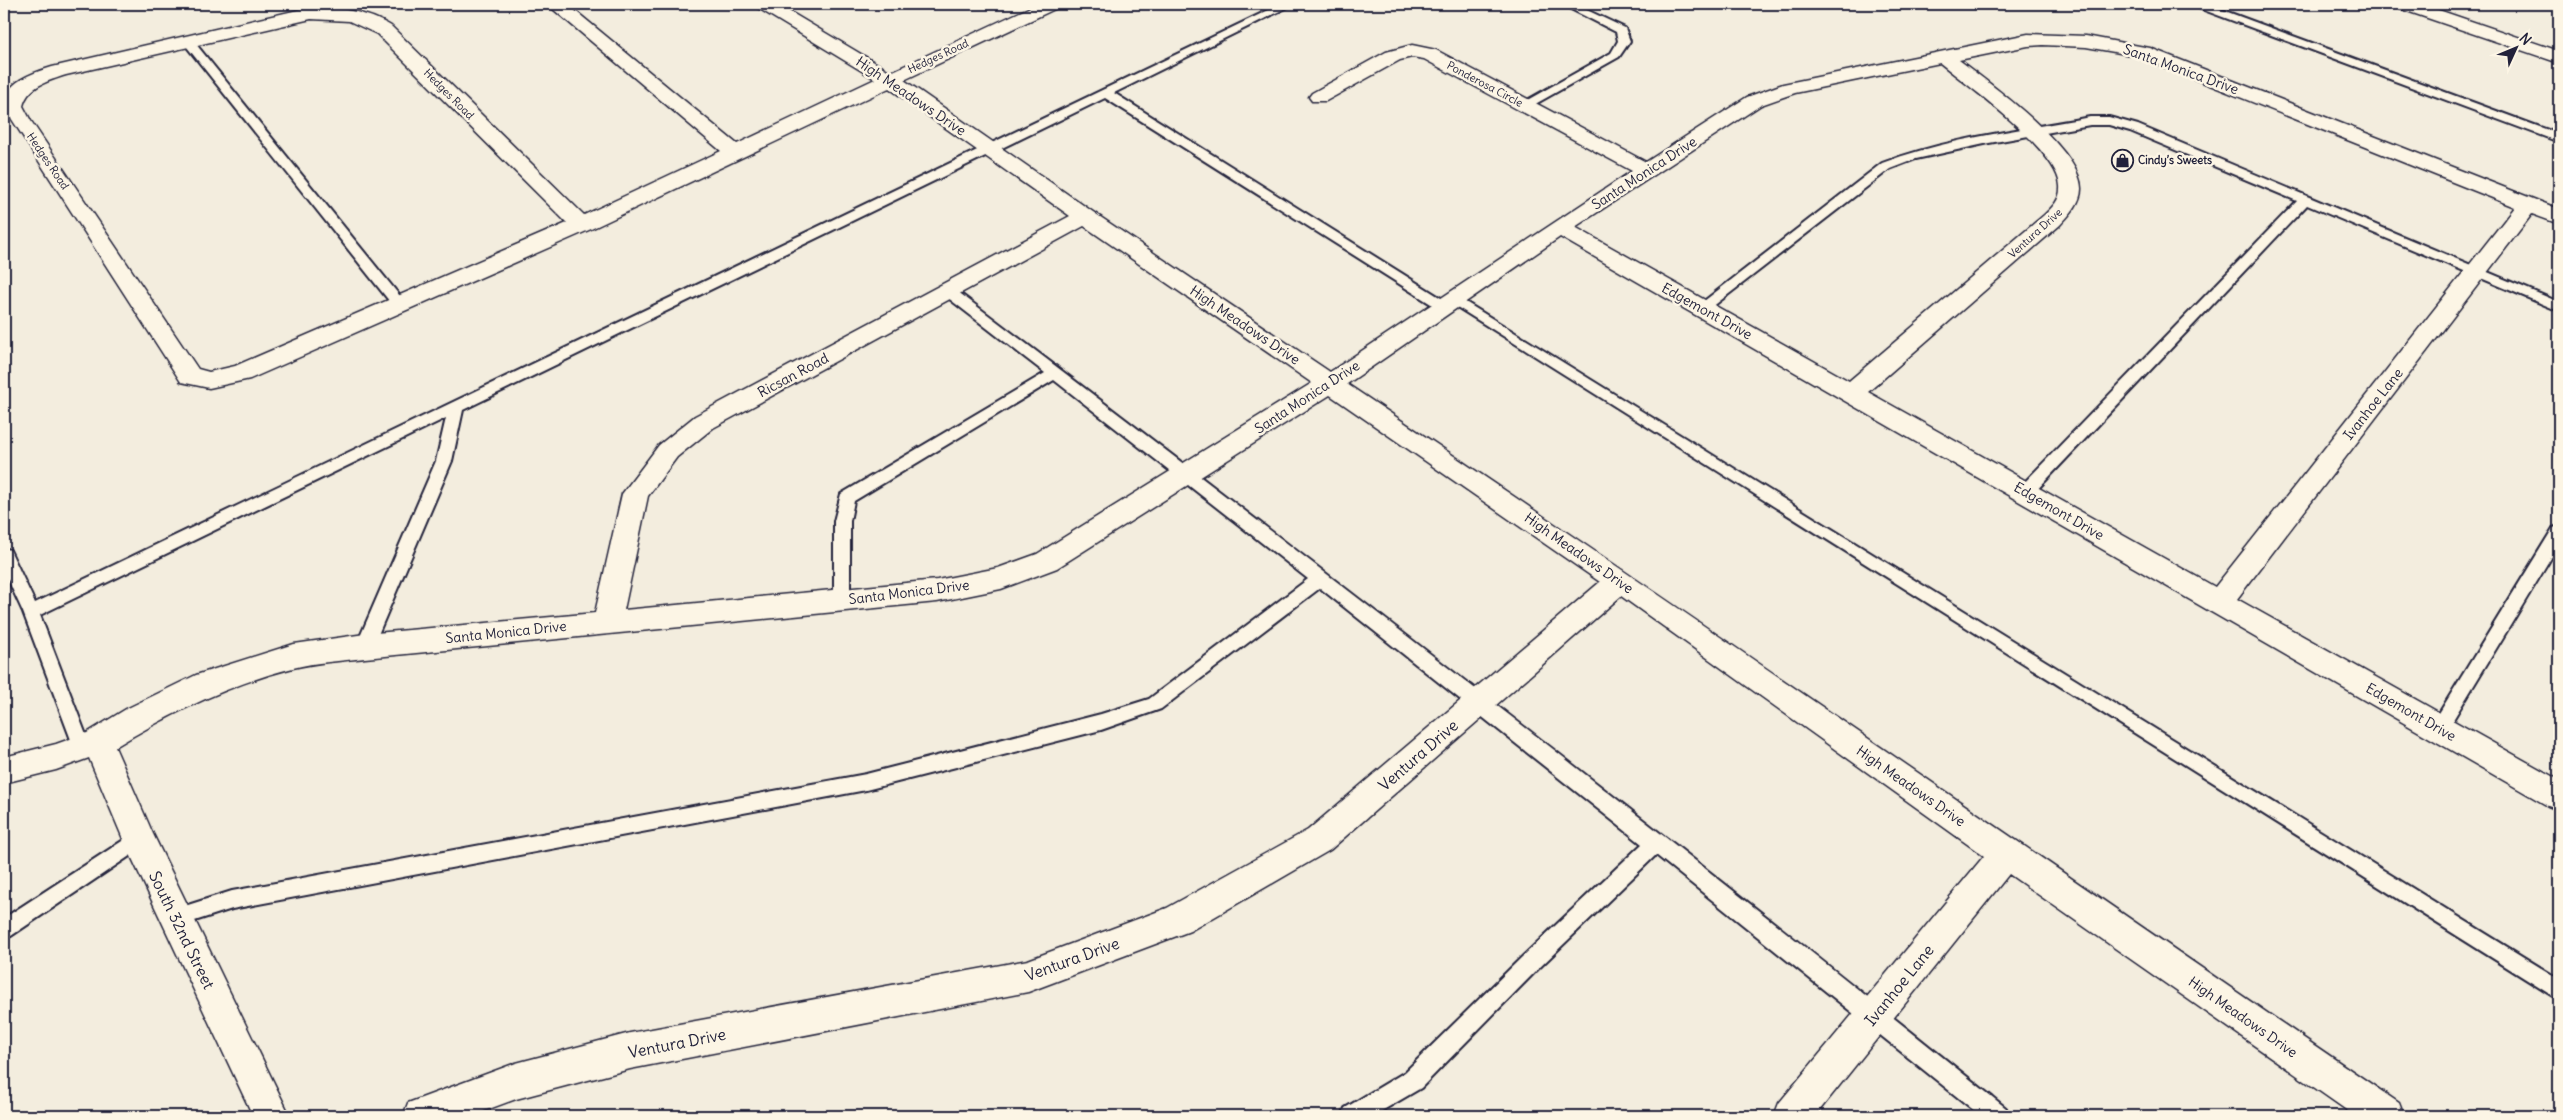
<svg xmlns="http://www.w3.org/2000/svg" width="2563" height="1120" viewBox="0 0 2563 1120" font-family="Delius,sans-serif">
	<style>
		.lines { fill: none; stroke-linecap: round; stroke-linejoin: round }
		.lane-casing { stroke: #22223b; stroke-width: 4 }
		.street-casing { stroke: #22223b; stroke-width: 3 }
		.secondary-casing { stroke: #22223b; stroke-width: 3 }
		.lane { fill: #fcf5e5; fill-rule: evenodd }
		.street { fill: #fcf5e5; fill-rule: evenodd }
		.secondary { fill: #fcf5e5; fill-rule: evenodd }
		.labels { text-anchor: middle; stroke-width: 5; stroke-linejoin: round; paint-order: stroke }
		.far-street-label { font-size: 11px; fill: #22223b; stroke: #fcf5e5 }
		.far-poi-label { font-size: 11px; font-weight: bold; fill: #22223b; stroke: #fcf5e5; text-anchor: start }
		.street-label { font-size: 14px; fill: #22223b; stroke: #fcf5e5 }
		.near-street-label { font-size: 16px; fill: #22223b; stroke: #fcf5e5 }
	</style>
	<rect width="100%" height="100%" fill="#f3edde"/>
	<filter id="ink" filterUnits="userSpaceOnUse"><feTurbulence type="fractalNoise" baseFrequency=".02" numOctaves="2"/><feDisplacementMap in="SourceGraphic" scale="10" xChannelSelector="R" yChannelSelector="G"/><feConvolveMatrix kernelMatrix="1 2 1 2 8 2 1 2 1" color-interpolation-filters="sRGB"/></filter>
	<g filter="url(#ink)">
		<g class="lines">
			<defs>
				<g id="lane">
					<path d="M1281,4h13l-180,89 335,210 2,3 -2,3h-10l-334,-211 -642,312 -11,51 -81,190 -6,2 -6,-2 -3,-5 80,-185 10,-43 -406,197 51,133 -3,5 -6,3 -6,-3 -53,-141 -19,-41v-23l6,2 25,53z"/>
					<path d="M1561,4h13l51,24 5,13 -11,16 -89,50h-8v-4l89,-50 7,-12 -2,-9z"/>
					<path d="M2192,4h14l353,130v8l-366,-136z"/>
					<path d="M187,37l4,1 213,263 2,3 -2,3h-10l-211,-265v-4z"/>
					<path d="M2090,117h19l29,8 421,177v9l-252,-106 -276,291h-12l-2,-4 2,-4 278,-287 -167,-70 -21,-6h-19l-101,18 -73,16 -26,10 -183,142 -5,1 -7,-4 187,-145c66,-25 139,-33 208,-46z"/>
					<path d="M948,287l5,1c354,269 707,541 1053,820l3,8h-28l-325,-261 -119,115 -116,118 -48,28h-31l3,-8 60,-36 118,-116 119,-112 -322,-256 -159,121 -60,21 -235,60 -634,119 -56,18 -7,-2 -3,-7 3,-7 63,-20 634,-117 235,-60 48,-15 159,-120 -254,-199 -200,121 -4,20v79l-2,5 -6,2 -6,-2 -2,-5v-79l7,-27 204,-121 -102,-79 -2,-3 2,-3z"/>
					<path d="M1454,295l1105,684v21l-1110,-698 -2,-3 2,-3z"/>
					<path d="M2559,526v19l-114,188 -6,3 -6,-3 -3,-5 3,-5 120,-195z"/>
					<path d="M139,830l7,3 2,6 -2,6 -135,91 -7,2v-20z"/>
				</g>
				<path id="street" d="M547,4h20l170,140 138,-65 -117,-71 -3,-4h22l114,68 146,-68h23l-3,4 -153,72 189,132 237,160 302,-201 -208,-112 -12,-2 -12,3 -74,41h-14l-3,-4 3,-4 74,-41 26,-7 24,5 210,112 101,-65 36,-13 245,-50 58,2 64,12 409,161v15l-27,-10 -295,385 322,181v30l-11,-4 -988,-569 -213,147c353,236 701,480 1052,719l5,13h-49l-346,-242 -194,242h-41l5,-13 205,-247 -363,-260 -291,254 -140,81 -162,61 -398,77 -114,30 -46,17h-67l5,-13 108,-40 114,-30 398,-73 139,-52 141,-78 292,-248 -270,-187 -273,173 -56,21 -64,13 -572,56c-24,3 -49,4 -72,10 -63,16 -122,45 -178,79l38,87 137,282h-37l-130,-277 -34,-81 -33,12 -52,13v-26l52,-13 31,-11 39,-24 70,-34 98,-31 71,-10 230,-21 27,-119 37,-49 36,-29 375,-200 -181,-128 -300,142 -339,149 -41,9 -28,-6 -177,-275c0,-25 28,-34 48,-40l259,-60c29,1 55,4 80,19l193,189 137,-64zM311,19l38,2 28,13 190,189 -332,143 -26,6 -11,-3 -167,-248 -8,-15c5,-20 25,-25 43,-31zM2043,45l43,2 51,9 378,151 -300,380 -347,-195 192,-167c9,-10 21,-22 21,-36 1,-39 -92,-106 -122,-129l69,-14zM1940,63c28,23 118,87 120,123 1,13 -7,21 -16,29l-195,166 -274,-154 186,-122 34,-12zM1084,226l228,157 -275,171 -39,14 -61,12 -313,30 24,-114 29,-39 36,-29z"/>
				<path id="secondary" d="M2395,4h26l138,47v12l-161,-55z"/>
			</defs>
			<use href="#lane" class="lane-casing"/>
			<use href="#street" class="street-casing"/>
			<use href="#secondary" class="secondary-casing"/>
			<use href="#lane" class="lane"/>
			<use href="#street" class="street"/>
			<use href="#secondary" class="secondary"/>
		</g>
	</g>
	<defs>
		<symbol id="shop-ring" viewBox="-11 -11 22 22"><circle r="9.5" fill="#fcf5e5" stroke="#22223b" stroke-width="1.5"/><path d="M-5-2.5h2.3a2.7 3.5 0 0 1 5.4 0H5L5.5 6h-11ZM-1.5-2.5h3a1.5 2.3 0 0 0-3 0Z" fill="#22223b"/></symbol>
	</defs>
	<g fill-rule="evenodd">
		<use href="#shop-ring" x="2110" y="148" width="25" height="25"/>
	</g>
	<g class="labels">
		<g class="far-street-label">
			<text transform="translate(938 56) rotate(-25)" y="4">Hedges Road</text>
			<text transform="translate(1485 84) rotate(28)" y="4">Ponderosa Circle</text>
			<text transform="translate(449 94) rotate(45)" y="4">Hedges Road</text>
			<text transform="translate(48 161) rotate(56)" y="4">Hedges Road</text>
			<text transform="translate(2035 233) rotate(-42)" y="4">Ventura Drive</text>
		</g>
		<g class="far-poi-label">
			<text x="2138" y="164">Cindy’s Sweets</text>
		</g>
		<g class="street-label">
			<text transform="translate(2181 69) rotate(20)" y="5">Santa Monica Drive</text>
			<text transform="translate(911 96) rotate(34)" y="5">High Meadows Drive</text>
			<text transform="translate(1644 173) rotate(-33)" y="5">Santa Monica Drive</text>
			<text transform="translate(1707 311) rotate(29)" y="5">Edgemont Drive</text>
			<text transform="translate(1245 325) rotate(34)" y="5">High Meadows Drive</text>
			<text transform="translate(793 375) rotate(-28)" y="5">Ricsan Road</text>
			<text transform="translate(1307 397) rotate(-33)" y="5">Santa Monica Drive</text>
			<text transform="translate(2373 404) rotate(-52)" y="5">Ivanhoe Lane</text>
			<text transform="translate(2059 511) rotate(30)" y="5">Edgemont Drive</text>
			<text transform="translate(1579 553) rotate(35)" y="5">High Meadows Drive</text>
			<text transform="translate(909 592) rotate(-7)" y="5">Santa Monica Drive</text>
			<text transform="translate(506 632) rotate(-6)" y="5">Santa Monica Drive</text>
			<text transform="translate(2411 712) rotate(30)" y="5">Edgemont Drive</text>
			<text transform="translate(1911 786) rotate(35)" y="5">High Meadows Drive</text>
			<text transform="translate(2243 1017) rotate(35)" y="5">High Meadows Drive</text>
		</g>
		<g class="near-street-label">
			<text transform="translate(1418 755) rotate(-41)" y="6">Ventura Drive</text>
			<text transform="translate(182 930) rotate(64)" y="6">South 32nd Street</text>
			<text transform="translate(1072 959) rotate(-20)" y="6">Ventura Drive</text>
			<text transform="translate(1899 985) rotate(-51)" y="6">Ivanhoe Lane</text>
			<text transform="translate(677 1043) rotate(-11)" y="6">Ventura Drive</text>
		</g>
	</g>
	<rect width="2563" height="1120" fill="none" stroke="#fcf5e5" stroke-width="20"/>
	<rect x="10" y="10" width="2543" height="1100" fill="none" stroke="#22223b" stroke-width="2" filter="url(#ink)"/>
	<g transform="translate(2516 48) rotate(46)" stroke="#fcf5e5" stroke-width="4" paint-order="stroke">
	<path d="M0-4L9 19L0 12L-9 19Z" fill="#22223b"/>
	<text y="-8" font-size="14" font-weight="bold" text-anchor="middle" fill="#22223b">N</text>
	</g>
</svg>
